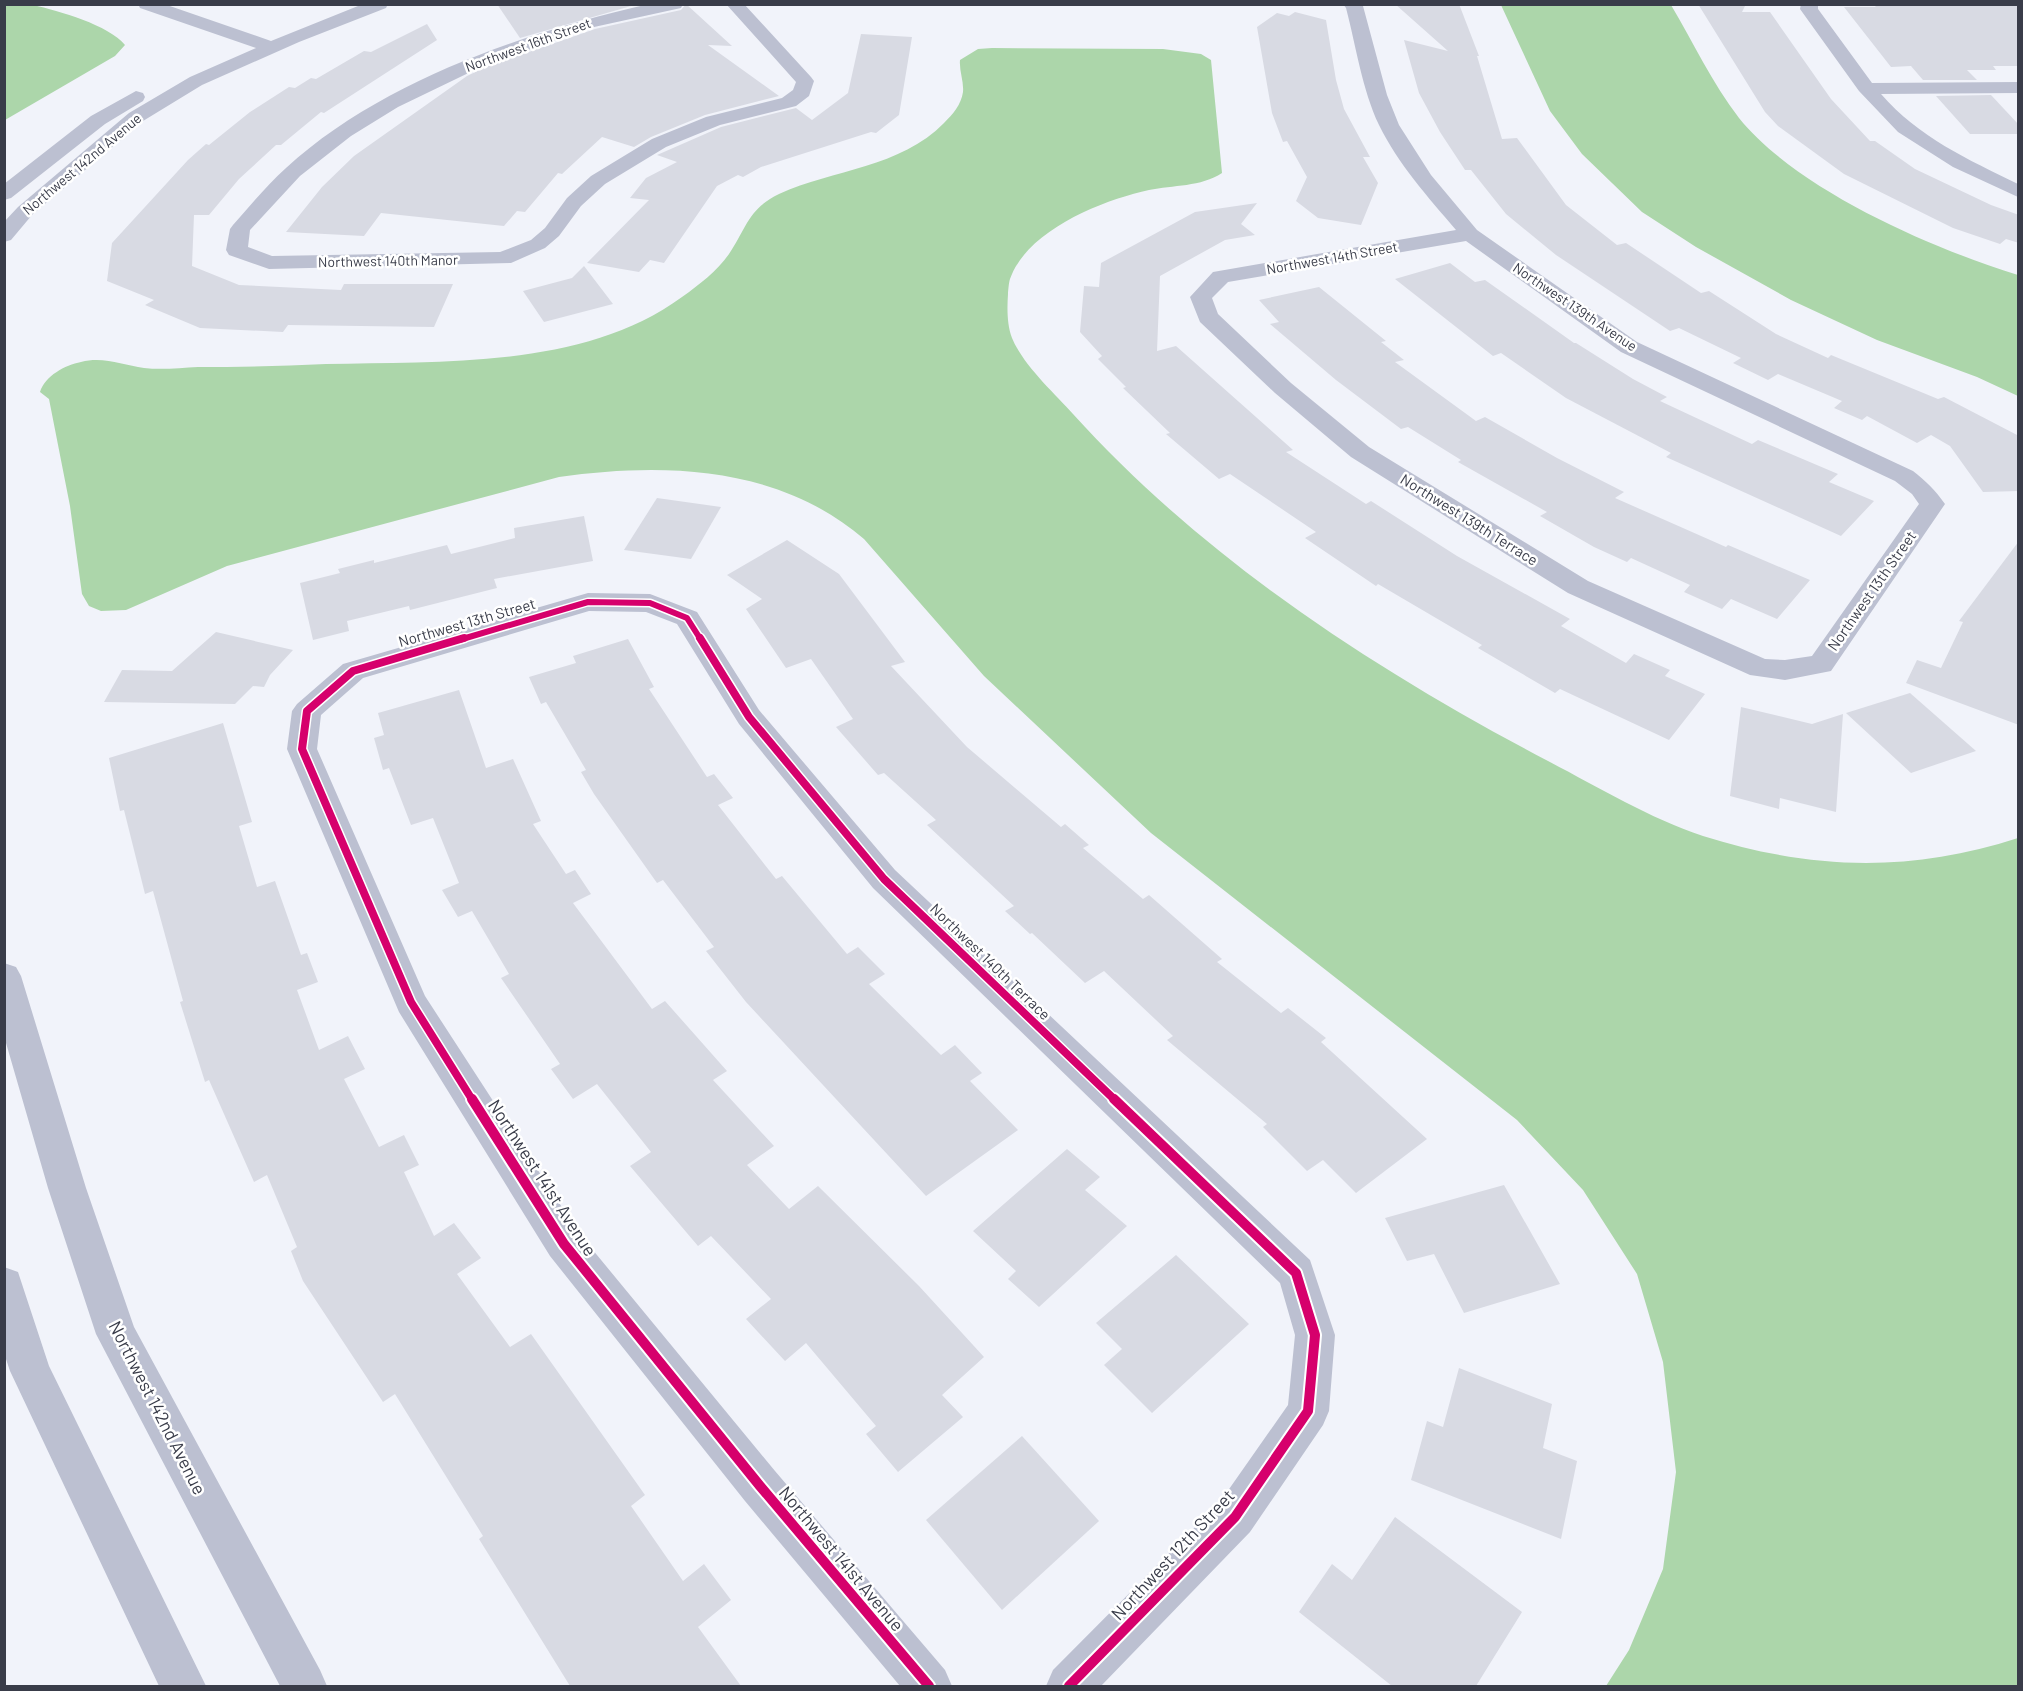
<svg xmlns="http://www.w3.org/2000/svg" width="2023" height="1691" viewBox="0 0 2023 1691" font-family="Barlow,sans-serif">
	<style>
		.water { fill: #acd6aa }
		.building { fill: #d8dae3 }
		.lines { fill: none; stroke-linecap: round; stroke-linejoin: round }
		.minor { fill: #bcc0d1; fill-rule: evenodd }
		.cycleway-far2-casing { stroke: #fff; stroke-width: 9 }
		.cycleway-far1-casing { stroke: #fff; stroke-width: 11 }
		.cycleway-casing { stroke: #fff; stroke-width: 14 }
		.cycleway-far2 { stroke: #d6006c; stroke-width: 6 }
		.cycleway-far1 { stroke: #d6006c; stroke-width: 8 }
		.cycleway { stroke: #d6006c; stroke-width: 10 }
		.labels { text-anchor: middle; stroke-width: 5; stroke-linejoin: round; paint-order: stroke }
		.far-street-label { font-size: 14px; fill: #393c49; stroke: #fff }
		.street-label { font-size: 15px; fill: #393c49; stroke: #fff }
		.near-street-label { font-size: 18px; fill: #393c49; stroke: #fff }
	</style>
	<rect width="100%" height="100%" fill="#f1f3fa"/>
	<g class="water">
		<path d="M5,4c9,0 19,-1 28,1 26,6 76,20 92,40l-10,11 -110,64z"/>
		<path d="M1501,5h170c22,37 41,78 68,113 58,72 192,130 279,157v121l-41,-19 -100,-37 -86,-40 -95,-53 -54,-35 -60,-58 -32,-43z"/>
		<path d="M992,48l171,1 38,5 10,6 11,113c-21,14 -49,12 -73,17 -46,10 -122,40 -139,89 -1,2 -2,13 -2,15 -1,15 -1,31 4,44 11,27 42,55 61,76 132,146 302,256 475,347 50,26 101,57 155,75 108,34 207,37 315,2v848h-412l23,-36 34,-81 13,-97 -13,-110 -26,-88 -54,-84 -66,-70 -366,-287 -167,-157 -120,-137c-85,-73 -199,-77 -305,-62l-332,89 -101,44 -25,1 -12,-5 -7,-12 -12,-88 -21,-107 -9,-7c5,-16 25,-27 41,-30 22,-6 42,3 63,6 17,2 36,0 54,-1 42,0 85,-1 128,-3 115,-3 258,5 356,-67 17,-12 35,-26 47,-43 17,-25 19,-45 50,-60 55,-25 121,-26 165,-71 9,-9 17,-18 19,-31 1,-11 -4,-21 -3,-32l18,-11z"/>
	</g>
	<g class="building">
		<path d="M497,4h141l-118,34z"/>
		<path d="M686,4l46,42 -24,-1 71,51 -74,19 -54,22 -17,10 -32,-10 -40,37 -4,-1 -33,39 -8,-1 -13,15 -123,-13 -17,23 -78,-4 36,-45 32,-31 113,-80 19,-9 109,-38 86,-19z"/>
		<path d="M1395,4h64l20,52h-2l25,83 15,-1 49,67 51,40 9,-2 75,50 8,-2 67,43 52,24 3,-3 107,44 6,-2 75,39v55l-36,1 -33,-46 -19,-11 -14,8 -50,-27 -5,4 -28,-12 8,-7 -64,-27 -10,6 -35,-17 8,-5 -62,-30 -9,3 -114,-76 -50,-41 -35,-44h-6l-25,-38 -21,-39 -15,-53 44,11z"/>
		<path d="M1698,4h48l-4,8h28l61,87 39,42h5l40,28 76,36 28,10v28l-13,-4 -6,5 -47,-16 -109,-54 -66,-48 -13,-14z"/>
		<path d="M1873,4h146v62h-26l3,4h-29l10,10h-54l-12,-14 -20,1 -47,-60h32z"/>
		<path d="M1295,12l31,8 10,60 8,29 26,48h-7l15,26 -17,42 -43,-7 -22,-17 11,-24 -20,-36 -4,1 -11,-29 -15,-86 20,-14 12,3z"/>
		<path d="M427,24l10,16 -113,73 -3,-1 -40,33h-5l-37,34 -30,36h-15l-2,51 47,19 102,5 3,-6h109l-19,43 -146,-2 -5,7 -83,-4 -55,-23 9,-5 -47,-19 5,-38 76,-83 18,-16 3,1 41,-33 39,-25 6,1 16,-10 5,1 48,-28 7,1z"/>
		<path d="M861,34l51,3 -13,78 -23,18 -5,-1 -110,35 -18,10 -5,-2 -21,11 -53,77 -14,-3 -11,12 -52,-9 62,-63 -19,-2 16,-20 31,-16 -20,-7 64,-28 75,-19 16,12 36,-27z"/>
		<path d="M1991,95l28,30v9h-49l-34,-38z"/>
		<path d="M1257,203l-16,21 14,11 -30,5 -65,36 -3,75 19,-5 117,104 -7,2 80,52 5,-3 86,55 113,63 -9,7 65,37 8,-9 36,16 -5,6 40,18 -36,46 -109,-51 -5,4 -77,-45 4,-3 -104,-61 -2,2 -71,-48 11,-6 -86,-58 -11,5 -53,-45 4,-1 -47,-45 3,-1 -28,-28 4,-3 -22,-24 4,-46 15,1 2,-24 94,-51z"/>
		<path d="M1450,263l25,19 10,-2 89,63h2l57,36 34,18 -7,4 92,43 6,-4 80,34 -9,8 45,19 -33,35 -175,-79 5,-4 -105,-55 -65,-45 -8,3 -98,-77z"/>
		<path d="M584,266l29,38 -69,18 -21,-31 49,-13z"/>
		<path d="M1319,287l67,54 -5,1 23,18 -9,2 81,59 9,-4 72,41 67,34 -9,6 111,49 2,-2 82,35 -33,39 -46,-20 -9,10 -38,-17 6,-7 -59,-27 -4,4 -33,-15 -54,-31 7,-4 -89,-50 3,-2 -53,-33 -7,2 -65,-49 -66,-56 9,-2 -20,-22z"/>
		<path d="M657,498l64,9 -30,52 -67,-9z"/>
		<path d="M584,516l9,45 -99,18 3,9 -87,22 -1,-4 -62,15 2,10 -36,9 -13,-57 40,-10 -2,-4 36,-9v3l73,-18 4,9 64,-16 -1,-10z"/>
		<path d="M787,540l52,34 66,88 -14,4 76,81 94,80 4,-3 24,21 -6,3 60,51 6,-4 73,64 -5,3 64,51 7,-5 38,30 -5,4 106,97 -71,54 -33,-33 -16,11 -44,-44 4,-3 -100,-84 6,-4 -69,-65 -19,12 -53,-50 -2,1 -25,-23 9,-5 -87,-81 9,-5 -52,-47 -6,2 -42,-48 17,-8 -42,-60 -25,9 -40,-59 16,-10 -35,-24z"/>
		<path d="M2019,541v184l-113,-42 11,-23 24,8 22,-46 -4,-1z"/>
		<path d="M216,632l77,18 -23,25 -6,12 -11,-1 -18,18 -131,-2 18,-32 50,1z"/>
		<path d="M628,639l26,48 -5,2 58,88 7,-3 19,24 -15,7 58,74 6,-3 65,78 11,-7 27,27 -16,10 72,71 14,-10 27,28 -12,8 48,49 -92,66 -180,-194 -40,-51 8,-4 -51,-67 -6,3 -63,-89 -13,-22 5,-2 -40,-68 -5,2 -12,-27 47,-14 -3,-7z"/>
		<path d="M459,690l27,78 27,-9 28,62 -8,3 33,50 9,-4 16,24 -18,9 79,106 13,-8 62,70 -14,9 61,66 -27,19 42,44 29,-23 101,100 65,71 -42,38 21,22 -65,55 -32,-38 10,-8 -70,-83 -21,18 -39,-42 25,-20 -60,-63 -13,10 -68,-80 21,-14 -54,-68 -24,15 -22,-30 9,-5 -59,-86 8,-4 -37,-63 -14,6 -16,-27 17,-7 -26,-65 -22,7 -22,-57 -6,2 -9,-32 10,-3 -6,-22z"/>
		<path d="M1910,693l66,58 -65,22 -65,-60z"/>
		<path d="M1741,707l71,17 31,-10 -7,98 -56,-14 -1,11 -49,-13z"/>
		<path d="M223,723l29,99 -13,4 18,61 18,-6 26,74 6,-2 11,29 -21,8 22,60 29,-14 17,33 -21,10 35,68 25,-12 15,30 -15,7 30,64 20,-13 27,35 -24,16 53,73 21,-13 114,161 -14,11 52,75 21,-17 27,36 -33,27 43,59h-171l-91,-147 4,-3 -88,-142 -12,8 -80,-121 -12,-30 6,-4 -30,-72 -13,7 -45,-102 -4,2 -25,-80 3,-1 -30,-110 -8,3 -21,-84 -4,1 -11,-53z"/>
		<path d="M1067,1149l33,28 -15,13 42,36 -88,81 -31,-28 8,-8 -43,-40z"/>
		<path d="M1504,1185l56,99 -96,29 -30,-59 -27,7 -22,-43z"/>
		<path d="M1176,1255l73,69 -97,89 -48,-48 18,-16 -26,-26z"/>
		<path d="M1459,1368l93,36 -9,44 34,13 -16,78 -150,-59 16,-59 16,6z"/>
		<path d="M1022,1436l77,85 -97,89 -76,-90z"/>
		<path d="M1395,1517l127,95 -46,74h-84l-93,-74 33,-48 20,16z"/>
	</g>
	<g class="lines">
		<g class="minor">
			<path d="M138,4h26l107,37 92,-37h25l-2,4 -87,34 -97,43 -59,36 -111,94 -21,25 -7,2v-20l14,-15 111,-94 61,-36 66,-29 -116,-40z"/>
			<path d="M649,4h34l-2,4 -87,19 -109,38 -87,42 -47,29 -51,40 -50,54 -2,17 24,9 228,-4 31,-12 14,-12 22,-30 24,-22 61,-37 54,-22 76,-19 11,-8 3,-8 -70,-78h18l67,73 3,4 -5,15 -13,10 -76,19 -54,22 -61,37 -24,22 -22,30 -14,12 -34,15 -242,6 -40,-14 -3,-5 4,-21 3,-4c17,-19 34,-40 53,-57 95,-87 240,-136 363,-164z"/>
			<path d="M1343,4l20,2 24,89 12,30 32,50 46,55 160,112 276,129c13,10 22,19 32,33l-114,167 -46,9 -35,-5 -182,-82 -217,-136 -76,-64 -75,-71 -10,-25 23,-25 243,-42c-28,-33 -58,-66 -77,-105 -17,-36 -23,-79 -33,-117zM1466,241l155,111 274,129 17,13 7,10 -107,152 -27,4 -20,-1 -177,-78 -219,-134 -78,-64 -73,-69 -6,-16 16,-16z"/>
			<path d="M1801,4h17v5l54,74 146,-1v11l-137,1c37,43 88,66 137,90v13l-65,-30 -55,-35 -39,-41 -59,-82z"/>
			<path d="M136,91l7,2 2,4 -2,4 -38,23 -94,74 -7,2v-16l87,-68z"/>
			<path d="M588,593l62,1 47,18 62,98 136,160 415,390 25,75 -6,76 -6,14 -73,107 -149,154h-55l7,-16 167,-168 68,-97 7,-70 -15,-52 -407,-395 -134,-164 -62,-100 -31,-12 -57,-1 -226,67 -42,37 -4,34 108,247 153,236 197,239 170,199 7,16h-52l-155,-185 -195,-245 -151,-244 -112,-263 5,-38 5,-7 46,-40z"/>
			<path d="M4,963l12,4 5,9 65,212 48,139 186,343 7,16h-47l-184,-352 -48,-146 -44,-152z"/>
			<path d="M4,1267l14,5 31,94 157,320h-47l-149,-315 -6,-18z"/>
		</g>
		<defs>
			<path id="cycleway-far2" d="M459,640l129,-38 62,1 37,15 14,22"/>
			<g id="cycleway-far1">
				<path d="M464,638l-111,33 -46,40 -5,38 109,253 62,99"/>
				<path d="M700,638l49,79 135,162 232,222"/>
			</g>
			<g id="cycleway">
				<path d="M472,1099l92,145 196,242 169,200"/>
				<path d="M1069,1686l166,-169 73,-106 7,-76 -19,-62 -182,-174"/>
			</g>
		</defs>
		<use href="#cycleway-far2" class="cycleway-far2-casing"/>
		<use href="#cycleway-far1" class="cycleway-far1-casing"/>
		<use href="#cycleway" class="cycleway-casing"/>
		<use href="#cycleway-far2" class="cycleway-far2"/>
		<use href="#cycleway-far1" class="cycleway-far1"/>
		<use href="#cycleway" class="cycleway"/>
	</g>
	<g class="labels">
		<g class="far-street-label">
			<text transform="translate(528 45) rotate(-20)" y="5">Northwest 16th Street</text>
			<text transform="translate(82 164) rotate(-40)" y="5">Northwest 142nd Avenue</text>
			<text transform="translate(1332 258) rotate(-10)" y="5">Northwest 14th Street</text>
			<text transform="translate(388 261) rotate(-1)" y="5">Northwest 140th Manor</text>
			<text transform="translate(1575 307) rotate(34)" y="5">Northwest 139th Avenue</text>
		</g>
		<g class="street-label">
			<text transform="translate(1469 520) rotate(32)" y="5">Northwest 139th Terrace</text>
			<text transform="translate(1872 591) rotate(-55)" y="5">Northwest 13th Street</text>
			<text transform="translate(467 623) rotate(-16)" y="5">Northwest 13th Street</text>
			<text transform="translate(990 962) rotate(44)" y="5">Northwest 140th Terrace</text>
		</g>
		<g class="near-street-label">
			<text transform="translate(542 1178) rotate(57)" y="6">Northwest 141st Avenue</text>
			<text transform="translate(157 1408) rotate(63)" y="6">Northwest 142nd Avenue</text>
			<text transform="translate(1173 1555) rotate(-47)" y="6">Northwest 12th Street</text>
			<text transform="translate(841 1559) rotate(50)" y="6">Northwest 141st Avenue</text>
		</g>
	</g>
	<rect width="2023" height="1691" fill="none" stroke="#393c49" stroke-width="12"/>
</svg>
